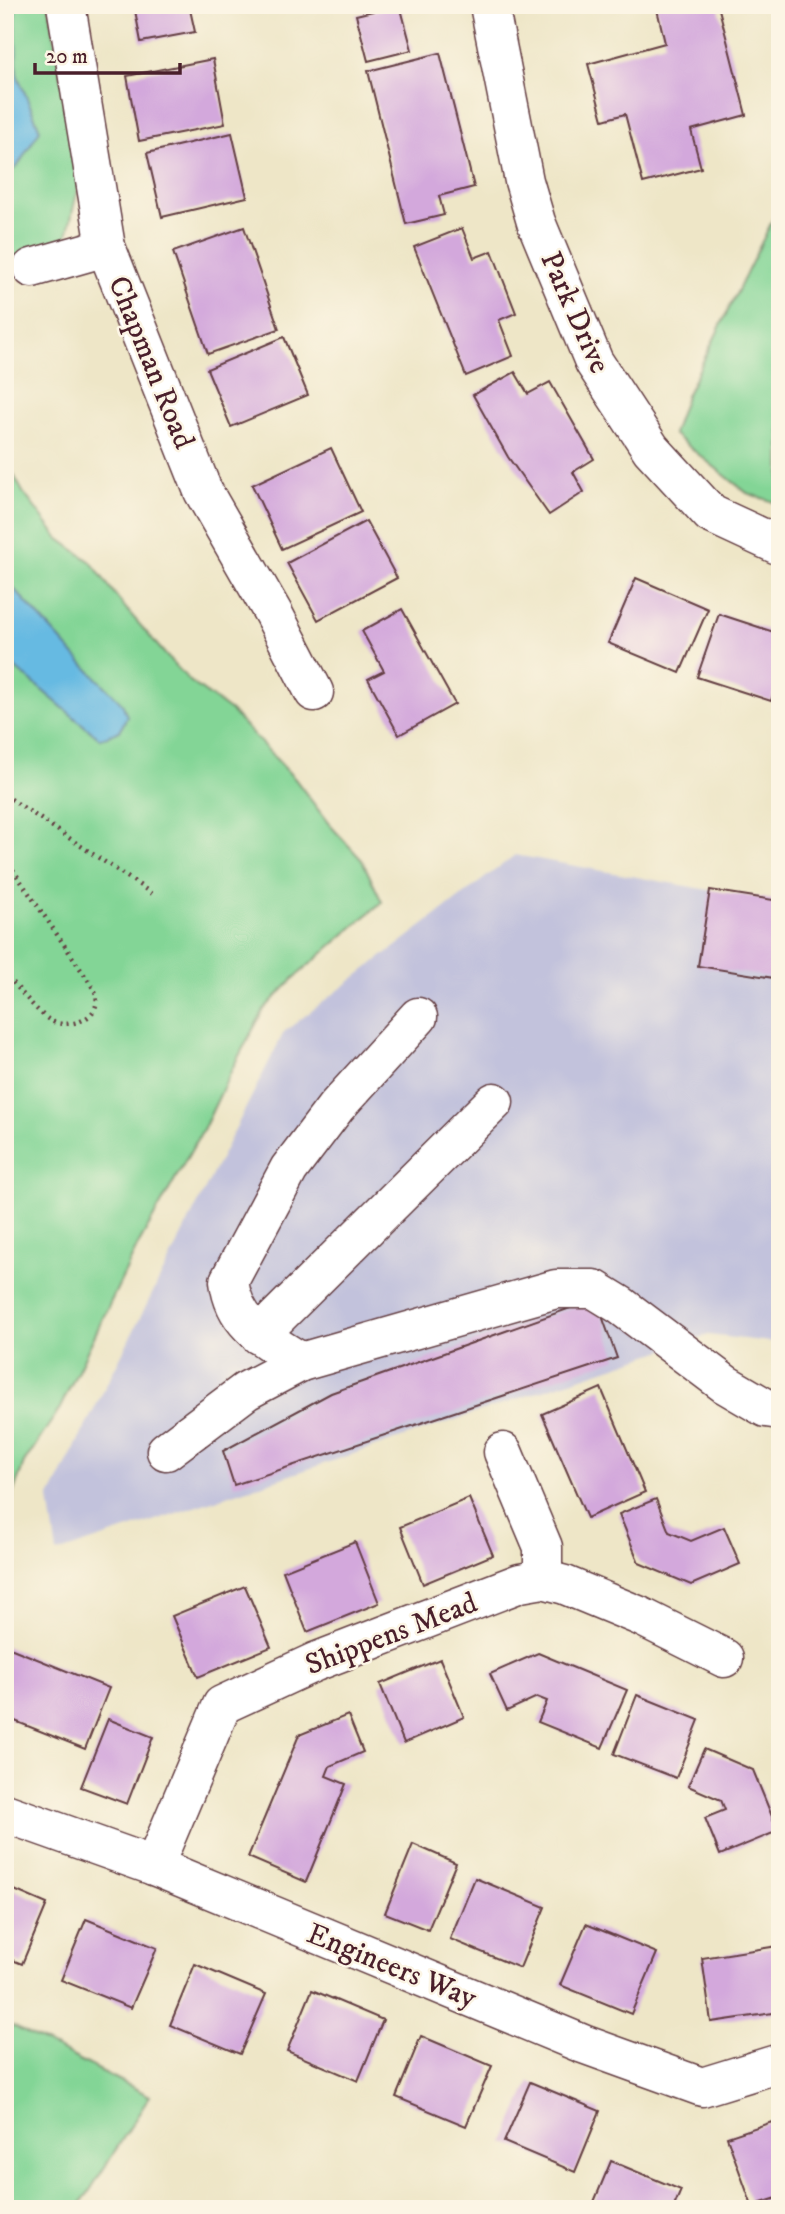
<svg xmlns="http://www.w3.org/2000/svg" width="785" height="2214" viewBox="0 0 785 2214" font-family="'IM FELL DW Pica',serif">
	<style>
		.industrial { fill: #c2c2dc }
		.green { fill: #83d596; stroke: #667a60; stroke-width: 2 }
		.water { fill: #66bae2; stroke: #586c86; stroke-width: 2 }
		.building { fill: #d3a8dc }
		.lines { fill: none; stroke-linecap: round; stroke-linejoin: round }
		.minor-casing { stroke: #633d42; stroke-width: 41 }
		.path { stroke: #633d42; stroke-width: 4.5; stroke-dasharray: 2 5; stroke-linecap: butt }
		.minor { stroke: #fff; stroke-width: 38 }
		.labels { text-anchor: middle; stroke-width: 5; stroke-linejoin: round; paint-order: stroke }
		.street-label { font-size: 30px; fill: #4a1f2b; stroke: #fcf5e5 }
	</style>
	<rect width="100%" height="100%" fill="#fcf5e5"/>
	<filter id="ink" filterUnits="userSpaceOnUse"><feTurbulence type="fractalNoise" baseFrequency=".0143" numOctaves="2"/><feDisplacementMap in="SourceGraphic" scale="14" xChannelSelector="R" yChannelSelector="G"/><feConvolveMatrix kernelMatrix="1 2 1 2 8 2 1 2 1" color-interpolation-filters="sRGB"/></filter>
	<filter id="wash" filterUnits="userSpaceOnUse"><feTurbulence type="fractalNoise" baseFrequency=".00686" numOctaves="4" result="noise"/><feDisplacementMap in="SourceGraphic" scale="28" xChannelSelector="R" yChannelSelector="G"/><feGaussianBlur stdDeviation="1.57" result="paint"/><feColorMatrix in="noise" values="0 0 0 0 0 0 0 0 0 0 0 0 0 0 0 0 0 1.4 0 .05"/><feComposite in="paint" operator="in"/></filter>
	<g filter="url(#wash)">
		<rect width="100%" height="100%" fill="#eee6c7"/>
		<path class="industrial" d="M515,855l265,48v440l-72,-8 -651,218 -8,-54 235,-467z"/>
		<g class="green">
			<path d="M5,5h44l30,179 -12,52 -27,13 -31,11 1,17 -5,5z"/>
			<path d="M780,205v299l-33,-11 -74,-59 13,-38z"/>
			<path d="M5,459l18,33 35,46 33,24 31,42 48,56 21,22 41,30 63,67 34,45 33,36 20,42 -89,77 -29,30 -30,56 -28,59 -69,123 -77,161 -36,55 -11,30 -2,25 -6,3z"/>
			<path d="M5,2022l145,74 -72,113h-73z"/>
		</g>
		<g class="water">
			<path d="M5,5h10l2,69 23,56 -23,37 -12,8z"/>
			<path d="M5,579l72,79 45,45 5,13 -7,15 -20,8 -95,-80z"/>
		</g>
		<g id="blocks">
			<g class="building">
				<path d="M134,5h55l6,27 -54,10z"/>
				<path d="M398,5h2l12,45 -44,11 -12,-46z"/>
				<path d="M656,5h62l28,110 -55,15 10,38 -58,15 -18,-69 -22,6 -15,-56 77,-21z"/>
				<path d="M440,53l34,134 -35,9 5,19 -38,9 -38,-153z"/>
				<path d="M213,59l12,65 -86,17 -12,-65z"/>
				<path d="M232,133l15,64 -85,20 -15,-64z"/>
				<path d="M244,227l35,102 -71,25 -35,-102z"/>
				<path d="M462,228l12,30 18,-7 24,62 -17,7 14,36 -47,20 -52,-129z"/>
				<path d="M284,337l24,58 -77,32 -24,-58z"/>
				<path d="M515,372l13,22 22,-12 44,77 -21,13 11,20 -35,23 -41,-58 -35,-62z"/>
				<path d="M331,448l30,64 -79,37 -30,-64z"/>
				<path d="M366,521l31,57 -79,42 -31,-57z"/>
				<path d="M636,578l72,31 -28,64 -72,-30z"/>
				<path d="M402,609l53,95 -56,31 -31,-56 16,-8 -22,-40z"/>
				<path d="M719,614l61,20v40l-9,27 -74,-24z"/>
				<path d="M710,890l70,11v78l-82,-13z"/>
				<path d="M596,1299l21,59 -383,127 -11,-34 108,-58z"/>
				<path d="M601,1388l44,104 -58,26 -45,-104z"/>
				<path d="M469,1498l24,57 -70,29 -23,-57z"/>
				<path d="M656,1499l13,33 22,9 33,-14 16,37 -49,21 -52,-22 -20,-49z"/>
				<path d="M355,1542l24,61 -72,29 -24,-61z"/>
				<path d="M245,1586l26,61 -73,30 -26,-61z"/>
				<path d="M5,1646l104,42 -24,61 -80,-32z"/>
				<path d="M538,1653l89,37 -25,58 -64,-26 9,-21 -10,-4 -30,14 -17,-37z"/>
				<path d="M440,1659l24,58 -60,26 -24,-59z"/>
				<path d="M637,1695l62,25 -23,58 -62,-24z"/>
				<path d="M348,1715l15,37 -33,14 -4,10 20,8 -40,98 -58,-25 51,-122z"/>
				<path d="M108,1719l45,18 -26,67 -46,-17z"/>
				<path d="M704,1749l49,21 25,61 -58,24 -15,-37 20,-8 -4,-10 -33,-14z"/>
				<path d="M413,1844l43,19 -28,67 -43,-17z"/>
				<path d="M475,1878l70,29 -25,61 -70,-29z"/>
				<path d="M5,1886l42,18 -25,60 -17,-7z"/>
				<path d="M86,1919l71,29 -26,60 -70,-28z"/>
				<path d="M586,1924l71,29 -26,61 -71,-29z"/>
				<path d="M778,1946l2,66 -69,10 -9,-64z"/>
				<path d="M195,1964l71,30 -26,60 -70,-29z"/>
				<path d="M312,1990l71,30 -25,61 -71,-30z"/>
				<path d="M421,2036l71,30 -26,60 -70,-29z"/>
				<path d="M530,2082l70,29 -25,61 -71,-30z"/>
				<path d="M772,2122l8,21v54l-28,9 -25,-69z"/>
				<path d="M611,2161l70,29 -8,19h-82z"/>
			</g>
		</g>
	</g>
	<g filter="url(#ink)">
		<use href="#blocks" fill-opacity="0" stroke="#633d42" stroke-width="2"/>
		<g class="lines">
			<defs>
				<g id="minor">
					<path d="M66,5l40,242 97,244 70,122 41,79"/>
					<path d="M489,5l35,176 12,41 58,140 57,87 60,65 69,32"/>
					<path d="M32,268l74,-21"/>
					<path d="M259,1335l235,-233"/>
					<path d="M301,1362c-33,-21 -67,-37 -72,-81l60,-112 47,-62 82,-90"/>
					<path d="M166,1451l80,-60 55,-29 255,-73h38l26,16 105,79 41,24 14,2"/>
					<path d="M503,1452l40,95v32"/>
					<path d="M5,1813l149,53 429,178 119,43 78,-24"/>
					<path d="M154,1866l68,-161 93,-43 205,-79 23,-4 22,6 75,31 84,42"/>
				</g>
			</defs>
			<use href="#minor" class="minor-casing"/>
			<g class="path">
				<path d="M5,795l149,100"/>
				<path d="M5,858l83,122c2,4 7,10 8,15 6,25 -31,36 -48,24 -16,-12 -29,-31 -43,-45"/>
			</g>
			<use href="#minor" class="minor"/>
		</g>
	</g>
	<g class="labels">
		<g class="street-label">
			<text transform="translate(576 312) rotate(66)" y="10">Park Drive</text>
			<text transform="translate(152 362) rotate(68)" y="10">Chapman Road</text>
			<text transform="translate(391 1633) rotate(-21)" y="10">Shippens Mead</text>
			<text transform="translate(392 1965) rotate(22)" y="10">Engineers Way</text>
		</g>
	</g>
	<rect width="785" height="2214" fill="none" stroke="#fcf5e5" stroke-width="28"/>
	<path d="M35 63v10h145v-10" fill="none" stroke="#4a1f2b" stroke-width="3.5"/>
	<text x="46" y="63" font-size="21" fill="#4a1f2b" stroke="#fcf5e5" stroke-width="5" paint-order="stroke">20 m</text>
</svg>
